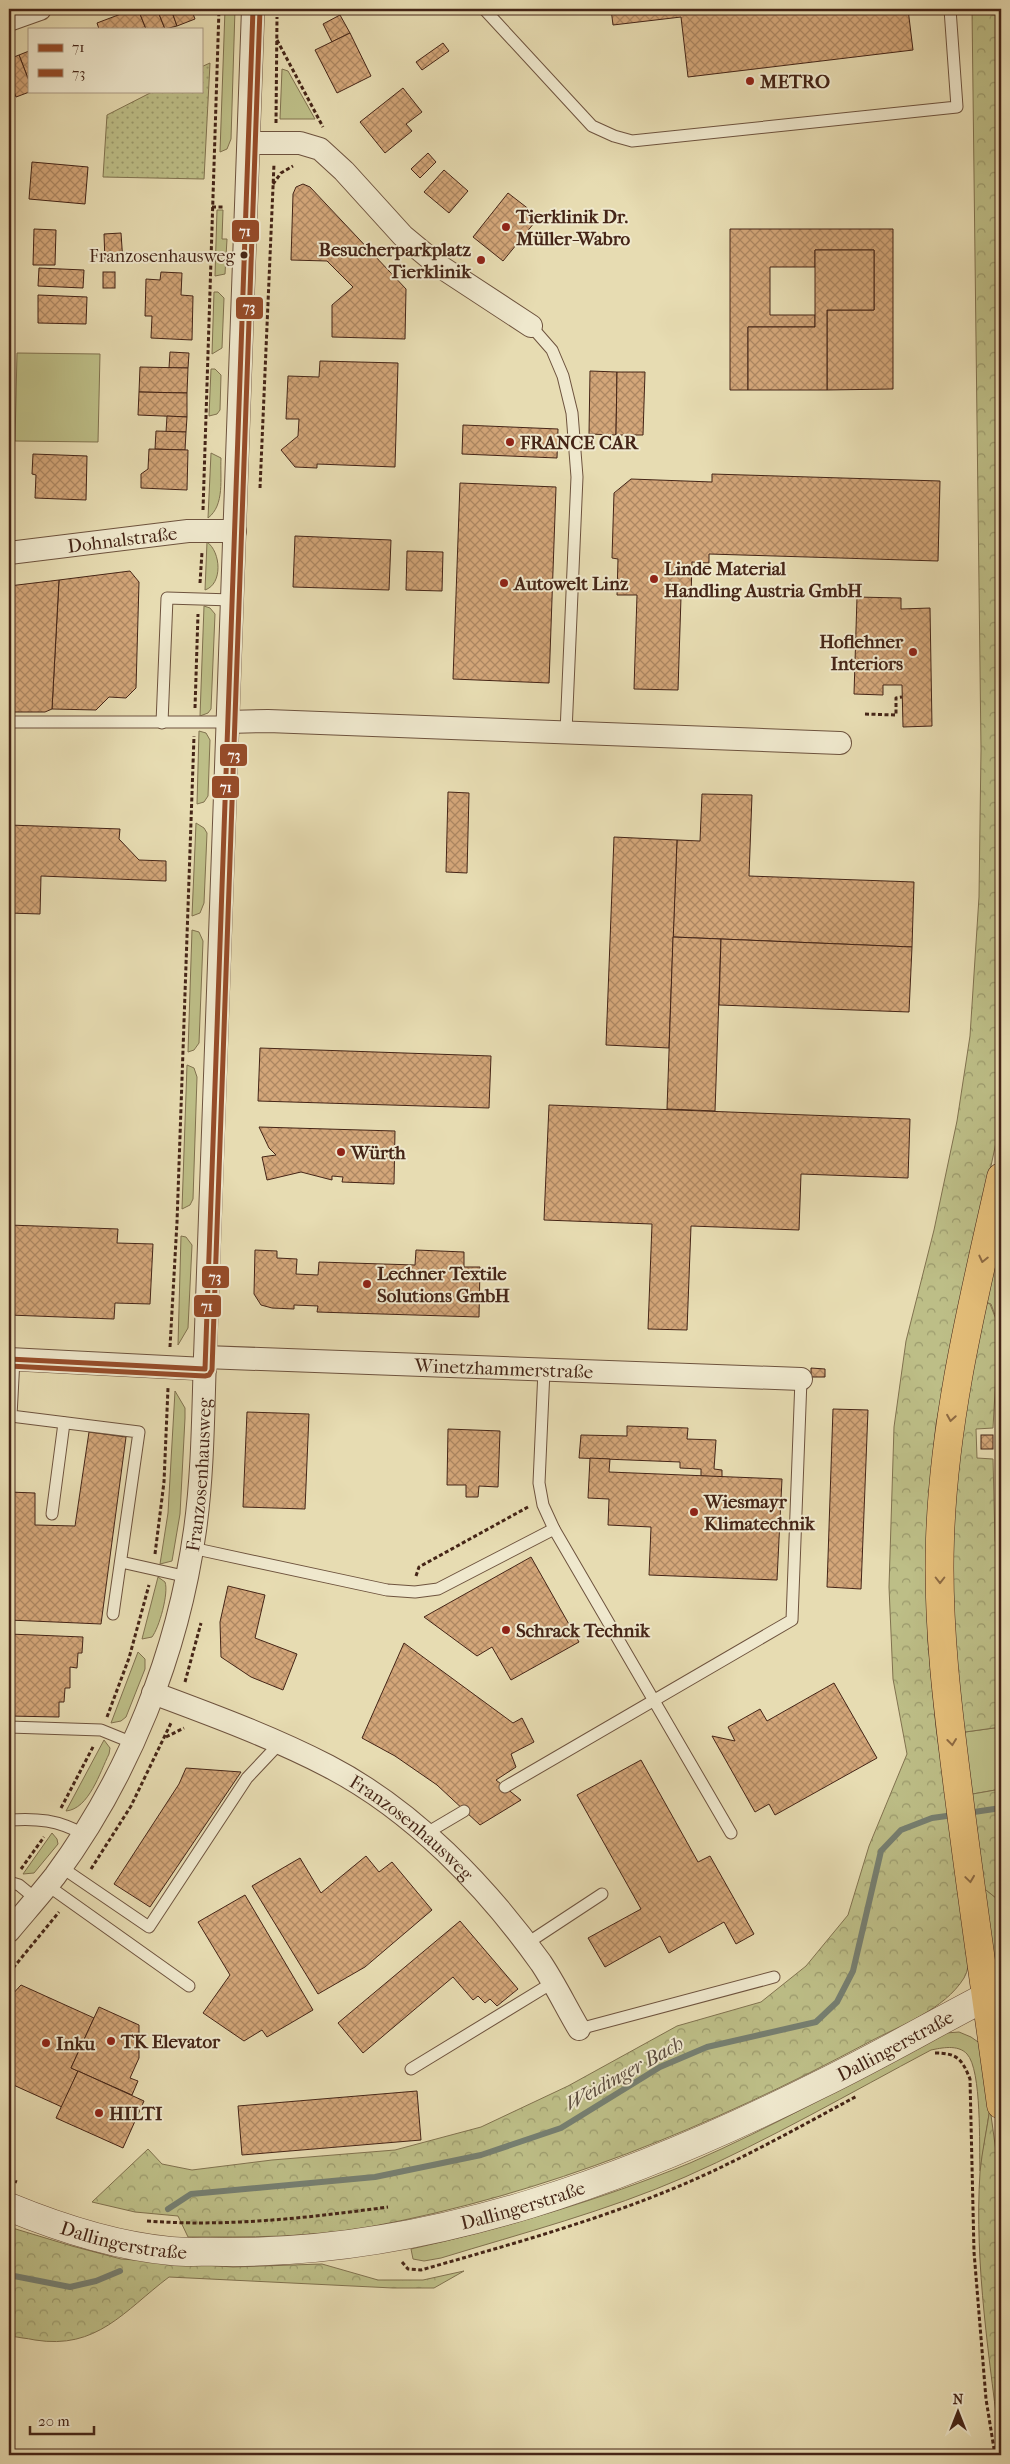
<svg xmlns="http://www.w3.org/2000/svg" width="1010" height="2464" viewBox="0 0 1010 2464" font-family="'IM FELL French Canon',serif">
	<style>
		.grass { fill: #bdbe87; stroke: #81724f }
		.forest { fill: url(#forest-crowns); stroke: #81724f }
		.park { fill: url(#park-dots); stroke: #81724f }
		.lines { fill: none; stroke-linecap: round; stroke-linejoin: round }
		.stream { stroke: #767f71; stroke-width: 6 }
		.building { fill: url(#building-cross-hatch); stroke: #452517 }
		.service-casing { stroke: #6e533e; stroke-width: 13 }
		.minor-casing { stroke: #6e533e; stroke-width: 24 }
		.tertiary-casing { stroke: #6e533e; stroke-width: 29 }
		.motorway-casing { stroke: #452517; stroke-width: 29 }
		.path { stroke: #452517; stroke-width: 3; stroke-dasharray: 4 2.5; stroke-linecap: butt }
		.service { stroke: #efe8cd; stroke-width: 11 }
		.minor { stroke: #efe8cd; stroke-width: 22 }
		.tertiary { stroke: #efe8cd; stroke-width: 28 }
		.motorway { stroke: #e4be79; stroke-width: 28 }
		.bus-1-casing { stroke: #efe8cd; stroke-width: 9 }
		.bus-2-casing { stroke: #efe8cd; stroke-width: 9 }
		.bus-1 { stroke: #964c29; stroke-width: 5 }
		.bus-2 { stroke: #964c29; stroke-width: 5 }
		.oneway { stroke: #8d6a43 }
		.poi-dot { fill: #8f2418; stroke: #efe8cd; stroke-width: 2 }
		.bus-dot { fill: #452517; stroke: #efe8cd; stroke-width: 2 }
		.labels { text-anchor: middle; stroke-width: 4; stroke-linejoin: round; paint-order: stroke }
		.bus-label { font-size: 18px; fill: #452517; stroke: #efe8cd; text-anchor: end }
		.poi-label { font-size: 19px; font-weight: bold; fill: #452517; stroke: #efe8cd; text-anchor: start }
		.street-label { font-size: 19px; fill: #452517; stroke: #efe8cd }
		.water-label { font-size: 20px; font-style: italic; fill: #5a4a3c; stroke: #efe8cd }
		.line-badge { stroke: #efe8cd; stroke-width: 2 }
		.badge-label { font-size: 14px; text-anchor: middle; font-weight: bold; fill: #fff }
	</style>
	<defs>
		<pattern id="forest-crowns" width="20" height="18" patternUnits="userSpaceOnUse" patternTransform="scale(1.25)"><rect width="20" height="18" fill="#bdbe87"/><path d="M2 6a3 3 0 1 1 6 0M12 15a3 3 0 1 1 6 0" fill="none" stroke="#9b9a6d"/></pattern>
		<pattern id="park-dots" width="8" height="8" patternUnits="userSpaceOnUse" patternTransform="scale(1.25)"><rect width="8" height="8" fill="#bdbe87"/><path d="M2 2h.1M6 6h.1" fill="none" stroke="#9b9a6d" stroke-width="1.8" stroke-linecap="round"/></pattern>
		<pattern id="building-cross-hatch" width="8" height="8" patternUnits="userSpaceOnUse" patternTransform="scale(1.25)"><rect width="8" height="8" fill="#d3a679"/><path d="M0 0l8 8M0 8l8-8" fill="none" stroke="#ad8762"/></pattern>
	</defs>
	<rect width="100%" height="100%" fill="#e7dcb2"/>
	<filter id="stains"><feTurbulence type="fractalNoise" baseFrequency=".004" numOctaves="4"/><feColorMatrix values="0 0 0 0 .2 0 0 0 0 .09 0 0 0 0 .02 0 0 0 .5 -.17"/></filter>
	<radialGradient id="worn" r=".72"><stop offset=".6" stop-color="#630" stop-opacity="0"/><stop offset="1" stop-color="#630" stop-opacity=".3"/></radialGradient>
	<g class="grass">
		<path d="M225,9h10l-4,130 -4,10 -7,3z"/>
		<path d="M282,69l6,2 27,48h-35z"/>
		<path d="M217,210h6l-1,29h5l-2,35 -10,2z"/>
		<path d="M214,292h4l6,6 -2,50 -10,6z"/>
		<path d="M17,353l83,1 -2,88 -83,-1z"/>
		<path d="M211,369h4l6,6 -1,35 -3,4 -8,2z"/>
		<path d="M211,453l10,5c-1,20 4,47 -13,60z"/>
		<path d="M207,542c14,10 16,42 -2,48z"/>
		<path d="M204,606l6,2 5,6 -4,95 -3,4 -8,3z"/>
		<path d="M199,731l7,2 4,7 -2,56 -4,6 -7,2z"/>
		<path d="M196,823l8,5 3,5 -3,70 -4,10 -8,3z"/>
		<path d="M192,930l7,2 4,9 -4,102 -5,7 -6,2z"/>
		<path d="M187,1065l7,3 3,9 -4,122 -3,6 -8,4z"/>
		<path d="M1001,1224v108l-10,-28 -8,-3z"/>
		<path d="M181,1236l5,1 6,8 -4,83 -10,17z"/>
		<path d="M175,1391l10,17v10l-5,96 -8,47 -12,3 8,-51z"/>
		<path d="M158,1577l7,5c4,11 -6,46 -13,55l-10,2z"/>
		<path d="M138,1652l7,7v10l-19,48 -5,4 -10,2z"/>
		<path d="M1001,1727v62l-34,6 -9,-62z"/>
		<path d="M104,1740l6,8 -1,6c-9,18 -20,55 -43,57z"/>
		<path d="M52,1833l5,6 1,5 -24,29 -11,1z"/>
		<path d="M981,1886l20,16v67l-7,1z"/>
		<path d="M959,2032l12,5 10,7 9,64 -10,63c-1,-24 2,-101 -13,-117 -9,-10 -26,-6 -36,-4 -81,43 -162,90 -246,127 -78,34 -162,56 -244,81l-17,3 -11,-2 -2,-10c94,-21 189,-49 279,-86 83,-36 163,-81 243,-124l13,-6z"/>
	</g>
	<g class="forest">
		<path d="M972,9h29v1110l-65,305 -7,73 -3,74 2,70 8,86 30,204c1,14 6,34 -2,47 -20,32 -63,47 -95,64 -159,85 -322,152 -500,185 -60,11 -122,10 -181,10l-10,-21 -43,-4 -43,-10 56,-53 14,15 30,6 80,-10 123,-10 86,-23 87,-41 109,-60 84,-24 45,-36 42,-51 21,-69 38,-92 -14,-75 -4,-92 5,-160 12,-86 28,-111 23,-109 13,-85 9,-139 2,-147z"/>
		<path d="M983,1301l7,3 11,28v38l-5,4 -3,54 -17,1 1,29 16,1 2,81 6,36v151l-43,6 -5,-49 -2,-178z"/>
		<path d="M1001,1789v113l-20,-16 -14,-91z"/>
		<path d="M990,2108l11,80v266c-11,-93 -27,-189 -21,-282 2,-21 7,-43 10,-64z"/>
		<path d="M9,2227l63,19 49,13 112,8 89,-3 56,16h45l41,-9 -30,17h-41l-224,-11c-45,34 -72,73 -134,63 -8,-2 -18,-2 -26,-5z"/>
	</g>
	<path class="park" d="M210,63l-6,116 -101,-2 4,-62 47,-24h47v-24z"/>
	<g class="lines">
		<g class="stream">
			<path d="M967,1813l34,-5"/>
			<path d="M168,2209l23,-15 184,-17 106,-22 80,-27 99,-61 47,-20 109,-25 21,-20 16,-31 28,-120 20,-21 31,-12 22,-3"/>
			<path d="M9,2275l61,12 26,-6 24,-10"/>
		</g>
	</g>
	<g class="building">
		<path d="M134,9h4l8,20h-47l-2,-6z"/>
		<path d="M152,9h5l8,20h-19l-6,-15z"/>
		<path d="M157,9h14l6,17 -12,3z"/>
		<path d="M171,9h26l-5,2 3,8 -18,7z"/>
		<path d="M611,9h297l5,41 -225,27 -7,-60 -68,8z"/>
		<path d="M340,15l10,18 -18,9 -9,-18z"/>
		<path d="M350,33l21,43 -34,17 -22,-43z"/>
		<path d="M443,43l6,8 -27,19 -6,-8z"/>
		<path d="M29,51v30l-10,-26z"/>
		<path d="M19,55l10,26v10h3l-16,6 -7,-19v-19z"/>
		<path d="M403,88l19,24 -16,12 6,7 -27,22 -25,-31z"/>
		<path d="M428,153l8,9 -16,16 -9,-9z"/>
		<path d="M32,162l56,5 -3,37 -56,-5z"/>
		<path d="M444,170l24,21 -19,22 -25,-21z"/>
		<path d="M303,184l7,3 96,102 -1,50 -73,-2v-32l21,-18 -26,-26 -36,-1 2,-66 3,-7z"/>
		<path d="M508,193l31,24 -36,44 -30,-24z"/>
		<path d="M34,229l22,1 -1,35h-22z"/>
		<path d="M730,229h163v160l-66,1v-80h47v-60h-59v17h-45v48h45v12h-67v63h-18z"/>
		<path d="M121,233l2,29h-18l-1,-28z"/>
		<path d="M815,250h59v60h-47v80h-79v-63h67z"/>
		<path d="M39,268l45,2 -1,18 -45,-2z"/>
		<rect x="103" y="272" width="12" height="16"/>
		<path d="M161,272l21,1 -1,22 12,1 -1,44 -41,-2 1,-22h-7l1,-37 14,1z"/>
		<path d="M38,295l49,2 -1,27 -48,-1z"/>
		<path d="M170,352l19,1 -1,15h-19z"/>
		<path d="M320,361l78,2 -3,104 -78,-3v4l-22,-1 -14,-17 17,-14 1,-17h-13l2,-43 31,1z"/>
		<path d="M140,367l48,1 -1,25 -48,-1z"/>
		<path d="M590,371l27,1 -1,63 -27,-1z"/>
		<path d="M617,372h28l-2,63h-27z"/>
		<path d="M139,392l48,1v24l-49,-2z"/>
		<path d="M167,416l20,1 -1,15h-20z"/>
		<path d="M463,425l95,4 -1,29 -95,-4z"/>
		<path d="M156,431l30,1 -1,18 -30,-1z"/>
		<path d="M149,449l39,1 -1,40 -46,-2v-14l7,-5z"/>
		<path d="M33,454l54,2 -1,44 -51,-2 1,-23 -4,-1z"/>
		<path d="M712,474l228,7 -2,80 -229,-7v9l-17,-1 -1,35h-10l-3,93 -44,-1 3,-94h-20l1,-36 -6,-1 2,-65 17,-14 81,3z"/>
		<path d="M460,483l96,4 -7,196 -96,-4z"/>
		<path d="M295,536l96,4 -2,50 -96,-3z"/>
		<path d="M407,551l36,1 -1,39 -36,-1z"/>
		<path d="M130,571l9,11 -3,106 -10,10 -17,-1 -13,13 -44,-1 7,-129z"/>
		<path d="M59,580l-7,129 -7,3h-36v-126z"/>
		<path d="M857,597l44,1v11l29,-1 2,118 -29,1 -1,-42h-19v10l-29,-1z"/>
		<path d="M448,792l21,1 -2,80 -21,-1z"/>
		<path d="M702,794l50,1 -3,81 165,6 -2,65 -239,-10 4,-97 23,1z"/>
		<path d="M9,825l111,4 -1,10 20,21 27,1v20l-125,-5 -1,38 -31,-1z"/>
		<path d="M614,837l63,3 -8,208 -63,-3z"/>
		<path d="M673,937l48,2 -6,172 -48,-2z"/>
		<path d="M721,939l191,8 -3,65 -190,-7z"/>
		<path d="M260,1048l231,8 -2,52 -231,-7z"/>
		<path d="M549,1105l361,14 -2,59 -107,-4 -2,56 -108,-4 -4,104 -39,-1 4,-105 -108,-4z"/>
		<path d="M259,1127l136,4 -1,53 -52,-2 1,-5 -11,-1v4l-31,-8 -34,8 -5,-23 14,-2 -7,-7z"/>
		<path d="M9,1225l109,4 -1,14 36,1 -3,60 -35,-1 -1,16 -105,-4z"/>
		<path d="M255,1250l22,1v7l20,1 -1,15 22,1 1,-13 96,3 1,-15 48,2v15h16l-1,50 -162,-5 1,-6 -24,-1v4l-22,-1 -11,-3 -7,-11z"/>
		<path d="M811,1368l14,1v8h-14z"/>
		<path d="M833,1409l35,1 -7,179 -34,-2z"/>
		<path d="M247,1412l62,2 -4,95 -62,-2z"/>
		<path d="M627,1426l61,2 -1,11 29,1 -2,29 8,1v7l-21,-1v-7l-21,-1v-6l-101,-4 2,-23 46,1z"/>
		<path d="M448,1429l52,2 -2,56 -19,-1 -1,11h-12v-12h-19z"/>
		<path d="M89,1432l37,5 -25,187 -92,-4v-128l26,1v32l40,1z"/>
		<rect x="981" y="1435" width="12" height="14"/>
		<path d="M590,1458l20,1 -1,13 173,7 -5,101 -128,-5 2,-48 -43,-2 1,-26 -21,-1z"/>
		<path d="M531,1557l48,85 -68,38 -19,-33 -15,9 -53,-39z"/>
		<path d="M228,1586l37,9 -10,43 42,16 -14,36 -32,-13 -30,-20 -1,-35z"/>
		<path d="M9,1634l74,3 -1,16h-4l-1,15 -7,-1v21h-5l-1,14h-5v15l-50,-1z"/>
		<path d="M404,1643l109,80 9,-5 12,24 -23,12 5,13 -20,13 25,20 -41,25 -43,-40 -42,-29 -33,-18z"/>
		<path d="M834,1683l43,75 -102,57 -6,-11 -14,8 -43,-76 23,5 -7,-14 32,-18 7,12z"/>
		<path d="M641,1760l57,102 12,-6 44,78 -18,10 -12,-22 -55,31 -9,-17 -55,31 -17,-29 53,-29 -64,-114z"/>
		<path d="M186,1768l55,4 -91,135 -36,-23 65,-100z"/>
		<path d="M366,1856l13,16 13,-10 40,48 -67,57 -47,27 -66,-108 48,-28 21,35z"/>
		<path d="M245,1895l68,115 -46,27 -5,-7 -18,11 -41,-28 27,-38 -32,-53z"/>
		<path d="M460,1921l58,68 -21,17 -7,-7 -5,4 -7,-7 -5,4 -20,-23 -90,76 -25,-30z"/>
		<path d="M21,1985l73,33 -23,50 7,3 -16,36 -53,-24v-85z"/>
		<path d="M99,2007l40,18v33l-9,20 8,3 -6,14 -61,-27z"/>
		<path d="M78,2071l66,30 -21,47 -67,-30z"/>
		<path d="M417,2091l4,49 -179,15 -4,-49z"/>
	</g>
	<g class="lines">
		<defs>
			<g id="service">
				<path d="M484,9l108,117 22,10 18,5 325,-34 -7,-98"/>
				<path d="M531,326l21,24 11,26 9,37 5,64 -11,255"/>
				<path d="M9,722h218"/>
				<path d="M162,723l5,-125 65,2"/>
				<path d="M14,1359l-3,57 128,16 -26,182"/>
				<path d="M544,1370l-5,113 4,22 11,24 177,304"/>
				<path d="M52,1514l12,-91"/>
				<path d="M192,1548l195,42 28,2 23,-3 116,-60"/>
				<path d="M121,1562l67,15"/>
				<path d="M9,1727l92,3 32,13"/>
				<path d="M505,1787l287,-167 9,-241"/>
				<path d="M9,1820c28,-2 49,0 74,14"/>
				<path d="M425,1834l39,-23"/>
				<path d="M61,1867l88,60 98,-149 32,-34"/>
				<path d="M9,1882l10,3 17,14"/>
				<path d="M47,1885l142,101"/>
				<path d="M526,1944l76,-50"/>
				<path d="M579,2029l195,-52"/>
				<path d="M411,2069l141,-86"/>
			</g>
			<g id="minor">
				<path d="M9,20l31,-11"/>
				<path d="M249,143h51l20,6 24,22 59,65 35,29 93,61"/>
				<path id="s1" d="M9,553l179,-22h47"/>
				<path d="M227,722l41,-1 572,22"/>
				<path id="s2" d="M205,1357l596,22"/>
				<path d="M9,1359l196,10"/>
				<path id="s3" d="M153,1693c59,22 119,44 175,73 85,44 158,120 213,197 14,21 25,44 38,66"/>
				<path id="s4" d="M9,1931c15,-18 31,-36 46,-55 74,-100 123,-223 140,-346 8,-57 8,-116 10,-173l48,-1348"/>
			</g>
			<g id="tertiary">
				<path id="s5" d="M9,2207c51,21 107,39 162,44 18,2 36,0 53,1 208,2 412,-75 595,-167 62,-30 121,-65 182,-96"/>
			</g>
			<path id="motorway" d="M1001,1177c-27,120 -57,239 -61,362 -3,87 8,172 19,258 13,103 28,205 42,308"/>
		</defs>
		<use href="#service" class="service-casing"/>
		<use href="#minor" class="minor-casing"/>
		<use href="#tertiary" class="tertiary-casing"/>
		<use href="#motorway" class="motorway-casing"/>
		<g class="path">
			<path d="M277,40l46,87"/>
			<path d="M276,123l1,-106"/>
			<path d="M273,184l8,-11 12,-7"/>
			<path d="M212,207h13"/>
			<path d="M260,488l14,-324"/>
			<path d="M203,510l16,-501"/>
			<path d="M200,583l2,-31"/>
			<path d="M195,708l3,-94"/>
			<path d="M865,714l31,1v-17l6,-1"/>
			<path d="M170,1347l7,-125 17,-486"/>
			<path d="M155,1554l9,-72 4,-94"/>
			<path d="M416,1576l3,-9 109,-60"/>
			<path d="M185,1682l16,-59"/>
			<path d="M107,1717l22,-59 20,-73"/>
			<path d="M166,1737l18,-9"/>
			<path d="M61,1808l33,-63"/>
			<path d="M21,1869l23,-32"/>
			<path d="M91,1869l40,-63 40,-83"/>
			<path d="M9,1973l50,-61"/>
			<path d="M935,2053c22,0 27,6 35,26l4,173 12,147 9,56"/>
			<path d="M9,2179l8,3"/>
			<path d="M147,2221c81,6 160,-3 241,-14"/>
			<path d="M402,2262l6,7 13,1c91,-26 183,-51 270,-89 57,-25 112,-56 166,-85"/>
		</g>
		<use href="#service" class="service"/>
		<use href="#minor" class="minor"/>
		<use href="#tertiary" class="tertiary"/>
		<use href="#motorway" class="motorway"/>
		<defs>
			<path id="bus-1" d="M9,1359l196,10 48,-1360"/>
			<path id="bus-2" d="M9,1366l196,10 4,-1 3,-5 48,-1361"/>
		</defs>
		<use href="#bus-1" class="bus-1-casing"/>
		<use href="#bus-2" class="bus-2-casing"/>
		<use href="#bus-1" class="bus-1"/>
		<use href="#bus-2" class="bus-2"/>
	</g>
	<defs><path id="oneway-chevron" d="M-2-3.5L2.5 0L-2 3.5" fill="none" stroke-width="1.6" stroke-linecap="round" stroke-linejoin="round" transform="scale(1.25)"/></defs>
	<g class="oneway">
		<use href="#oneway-chevron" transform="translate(983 1259) rotate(103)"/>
		<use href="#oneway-chevron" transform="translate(951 1418) rotate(99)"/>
		<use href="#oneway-chevron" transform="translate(940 1580) rotate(90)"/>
		<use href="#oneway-chevron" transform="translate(952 1742) rotate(83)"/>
		<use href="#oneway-chevron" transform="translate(970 1879) rotate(82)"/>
	</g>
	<g class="poi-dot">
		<circle cx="750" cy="81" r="5"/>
		<circle cx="506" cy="227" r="5"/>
		<circle cx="481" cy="260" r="5"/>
		<circle cx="510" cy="442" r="5"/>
		<circle cx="654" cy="579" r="5"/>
		<circle cx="504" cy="583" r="5"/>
		<circle cx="913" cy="652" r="5"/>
		<circle cx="341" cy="1152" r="5"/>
		<circle cx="367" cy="1284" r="5"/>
		<circle cx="694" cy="1512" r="5"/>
		<circle cx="506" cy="1630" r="5"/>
		<circle cx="111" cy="2041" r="5"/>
		<circle cx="46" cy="2043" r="5"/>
		<circle cx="99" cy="2113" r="5"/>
	</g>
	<circle class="bus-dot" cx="244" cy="255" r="4.5"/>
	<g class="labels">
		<g class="bus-label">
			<text x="235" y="262">Franzosenhausweg</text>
		</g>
		<g class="poi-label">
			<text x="760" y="88">METRO</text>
			<text x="516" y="223">Tierklinik Dr.<tspan x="516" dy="22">Müller-Wabro</tspan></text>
			<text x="471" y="256" text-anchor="end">Besucherparkplatz<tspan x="471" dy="22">Tierklinik</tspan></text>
			<text x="520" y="449">FRANCE CAR</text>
			<text x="664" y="575">Linde Material<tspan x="664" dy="22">Handling Austria GmbH</tspan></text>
			<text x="514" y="590">Autowelt Linz</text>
			<text x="903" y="648" text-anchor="end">Hoflehner<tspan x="903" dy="22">Interiors</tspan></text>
			<text x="351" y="1159">Würth</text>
			<text x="377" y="1280">Lechner Textile<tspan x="377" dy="22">Solutions GmbH</tspan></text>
			<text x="704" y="1508">Wiesmayr<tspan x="704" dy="22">Klimatechnik</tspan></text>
			<text x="516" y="1637">Schrack Technik</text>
			<text x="121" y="2048">TK Elevator</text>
			<text x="56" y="2050">Inku</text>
			<text x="109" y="2120">HILTI</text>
		</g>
		<g class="street-label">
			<text dy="7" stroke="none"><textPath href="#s1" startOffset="114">Dohnalstraße</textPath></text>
			<text dy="7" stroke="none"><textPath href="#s2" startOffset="299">Winetzhammerstraße</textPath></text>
			<text dy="7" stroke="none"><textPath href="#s4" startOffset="504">Franzosenhausweg</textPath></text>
			<text dy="7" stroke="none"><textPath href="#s3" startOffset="294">Franzosenhausweg</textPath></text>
			<text dy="7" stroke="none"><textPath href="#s5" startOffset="931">Dallingerstraße</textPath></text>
			<text dy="7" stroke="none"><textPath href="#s5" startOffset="525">Dallingerstraße</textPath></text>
			<text dy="7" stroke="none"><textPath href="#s5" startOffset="120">Dallingerstraße</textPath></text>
		</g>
		<g class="water-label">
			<text transform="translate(624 2073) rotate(-29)" y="7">Weidinger Bach</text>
		</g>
	</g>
	<g class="line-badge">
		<rect x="231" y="219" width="29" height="24" rx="5" fill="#964c29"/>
		<rect x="235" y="296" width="29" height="24" rx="5" fill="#964c29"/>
		<rect x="219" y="743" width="29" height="24" rx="5" fill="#964c29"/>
		<rect x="211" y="775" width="29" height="24" rx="5" fill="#964c29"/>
		<rect x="201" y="1265" width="29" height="24" rx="5" fill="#964c29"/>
		<rect x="193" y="1294" width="29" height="24" rx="5" fill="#964c29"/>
	</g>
	<g class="badge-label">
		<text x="245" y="236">71</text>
		<text x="249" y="312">73</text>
		<text x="234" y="760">73</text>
		<text x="226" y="792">71</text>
		<text x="215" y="1282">73</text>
		<text x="207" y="1311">71</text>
	</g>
	<rect width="1010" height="2464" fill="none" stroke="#e7dcb2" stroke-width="30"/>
	<rect x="10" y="10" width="990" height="2444" fill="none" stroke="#452517" stroke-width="2.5"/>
	<rect x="15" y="15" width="980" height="2434" fill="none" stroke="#452517"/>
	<rect x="28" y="28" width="175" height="65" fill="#efe8cd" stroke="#ab9a84"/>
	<rect x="38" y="44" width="25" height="8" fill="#964c29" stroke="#ab9a84"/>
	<text x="72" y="52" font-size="15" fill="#452517">71</text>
	<rect x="38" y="69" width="25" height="8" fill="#964c29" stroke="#ab9a84"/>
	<text x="72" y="78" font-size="15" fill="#452517">73</text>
	<g transform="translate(958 2412)" stroke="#efe8cd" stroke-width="4" paint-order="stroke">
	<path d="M0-4L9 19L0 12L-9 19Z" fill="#452517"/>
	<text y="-8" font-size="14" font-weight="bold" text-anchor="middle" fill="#452517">N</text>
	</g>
	<path d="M30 2426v8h64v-8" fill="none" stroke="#452517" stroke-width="2.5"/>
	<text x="38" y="2426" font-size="15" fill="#452517" stroke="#efe8cd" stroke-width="4" paint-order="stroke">20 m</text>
	<rect width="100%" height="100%" filter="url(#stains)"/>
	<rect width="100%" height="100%" fill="url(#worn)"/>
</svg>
